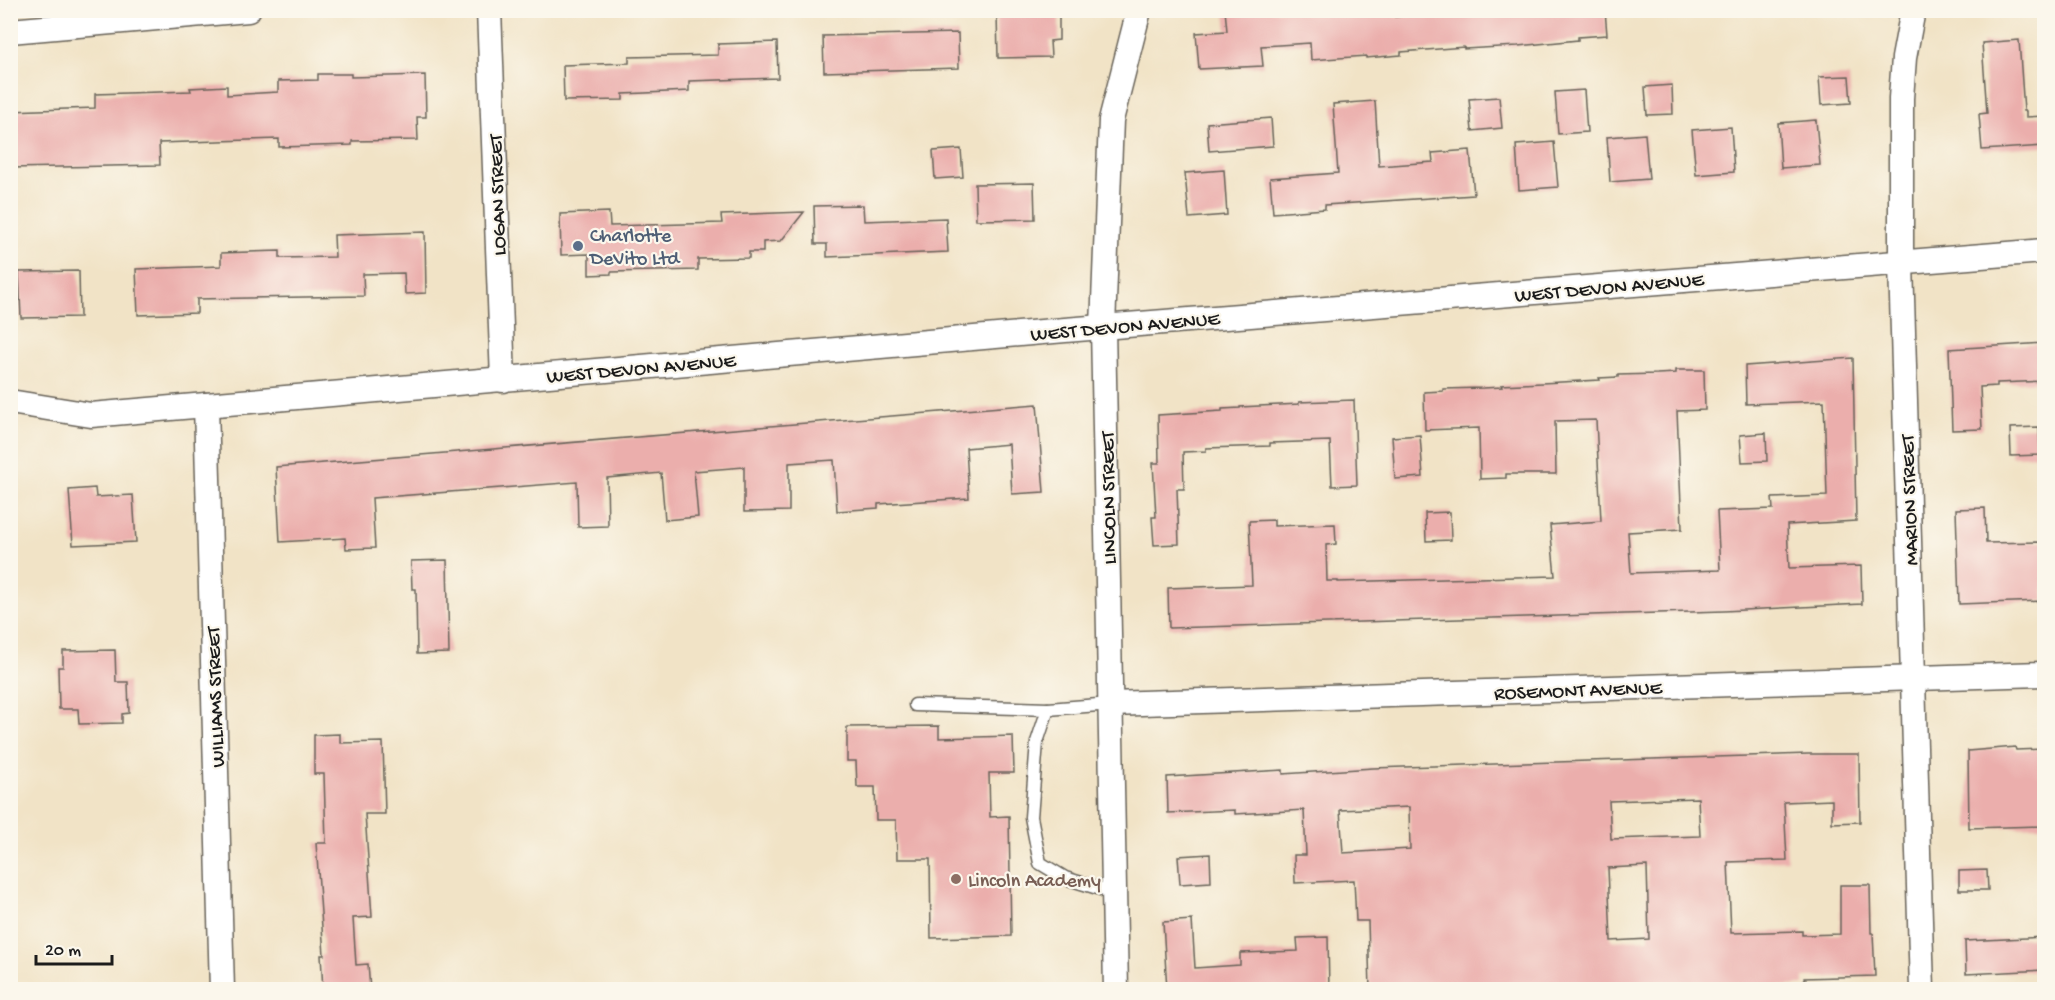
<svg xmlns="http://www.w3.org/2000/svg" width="2055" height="1000" viewBox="0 0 2055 1000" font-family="'Gochi Hand',sans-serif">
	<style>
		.building { fill: #ebaeac; fill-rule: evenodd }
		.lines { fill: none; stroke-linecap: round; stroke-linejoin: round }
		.lane-casing { stroke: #676258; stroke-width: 15 }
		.street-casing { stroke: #676258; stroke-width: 27 }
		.lane { stroke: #fff; stroke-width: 12 }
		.street { stroke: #fff; stroke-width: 24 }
		.service-dot { fill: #5c6f8a; stroke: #fbf7ec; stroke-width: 2 }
		.education-dot { fill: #8d6e63; stroke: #fbf7ec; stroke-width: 2 }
		.labels { text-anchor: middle; stroke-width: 4.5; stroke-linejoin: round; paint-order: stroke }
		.street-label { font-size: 20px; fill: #1c1c1c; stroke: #fbf7ec }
		.service-label { font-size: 20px; fill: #4e5e75; stroke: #fbf7ec; text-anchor: start }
		.education-label { font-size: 20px; fill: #785e54; stroke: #fbf7ec; text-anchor: start }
	</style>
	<rect width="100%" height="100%" fill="#fbf7ec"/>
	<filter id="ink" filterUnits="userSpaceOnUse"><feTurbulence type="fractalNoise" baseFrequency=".0167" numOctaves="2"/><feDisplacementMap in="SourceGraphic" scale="12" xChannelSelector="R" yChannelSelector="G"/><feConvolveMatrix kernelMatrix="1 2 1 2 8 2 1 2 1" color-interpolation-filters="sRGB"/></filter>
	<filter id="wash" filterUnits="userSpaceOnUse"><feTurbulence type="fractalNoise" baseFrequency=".008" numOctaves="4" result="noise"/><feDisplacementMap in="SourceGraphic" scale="24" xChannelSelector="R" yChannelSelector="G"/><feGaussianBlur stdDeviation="1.35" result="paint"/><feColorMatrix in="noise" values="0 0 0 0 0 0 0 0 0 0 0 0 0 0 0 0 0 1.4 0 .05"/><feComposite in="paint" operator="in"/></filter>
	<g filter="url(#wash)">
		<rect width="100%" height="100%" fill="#f1e3c6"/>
		<g id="blocks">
			<g class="building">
				<path d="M1225,10h170v7l68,-7h142l2,25 -29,2v3l-60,6 -54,3v-2l-63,5v3l-35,3v-2l-55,4 -1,-17 -49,3 2,20 -64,3 -3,-36 31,-2z"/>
				<path d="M1059,13v27l-9,1 1,16 -53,1 -1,-44z"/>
				<path d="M958,33l1,35 -135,4 -1,-36z"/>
				<path d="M2019,40l5,71h2v6l18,-1v30l-62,4 -3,-36 8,-1 -5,-70z"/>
				<path d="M777,42l1,36 -89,3v10l-66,3v6l-59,1 -1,-36 66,-2v-6l89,-2v-11z"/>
				<path d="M318,74h33v3l74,-2 1,42h-9l1,23 -66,1v4l-73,2v-8l-120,4 1,22 -150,3v-57l85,-3v-14l96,-3 -1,-3 37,-2v9l51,-3v-11l40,-1z"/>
				<path d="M1849,76l2,27 -30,2 -2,-28z"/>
				<path d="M1672,85l1,29 -26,1 -2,-28z"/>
				<path d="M1584,90l3,42 -29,2 -3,-42z"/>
				<path d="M1499,97l3,31 -30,3 -3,-32z"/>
				<path d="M1375,101l4,65 54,-4 -1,-9 38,-3 4,45 -149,10v4l-52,4 -3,-35 68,-5 -5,-69z"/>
				<path d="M1271,118l2,28 -64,5 -2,-28z"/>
				<path d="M1816,120l4,45 -39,3 -3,-45z"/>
				<path d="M1731,127l3,45 -38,3 -4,-45z"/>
				<path d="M1645,134l4,45 -39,3 -3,-45z"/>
				<path d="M1554,142l4,45 -39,3 -3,-45z"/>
				<path d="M961,149l2,28 -28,2 -2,-28z"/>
				<path d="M1224,170l3,45 -38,3 -4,-45z"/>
				<path d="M1034,183l1,36 -59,1 -1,-36z"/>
				<path d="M863,205l1,16 82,-3 2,34 -121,5v-13h-12l-1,-38z"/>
				<path d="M609,212l1,14 112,-3 -1,-8 83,-3 -23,29 -18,1v10h-14v6l-51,1v11l-87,2v2l-22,1v-21l-28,1 -1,-41z"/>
				<path d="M425,232l1,61 -21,1 -1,-21 -41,1 1,22 -167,3v14l-59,2 -2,-46 85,-3v-13l59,-2v7l55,-1 -1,-22z"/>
				<path d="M79,271l1,46 -59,1 -2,-46z"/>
				<path d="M2044,343v38l-47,2v3l-17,1 2,42 -30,1 -3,-81z"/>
				<path d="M1853,358l3,163 -69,4 2,43 72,-2 1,38 -138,7 -555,17 -1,-40 84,-3 -3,-64 25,-1v6l61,-2 1,20 -10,1 1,36h11v1l217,-6 -5,-51 51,-4 -5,-101 -41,1 1,53h-50v4l-26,1 -1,-51 -54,2 -1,-38 19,-1v-2l40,-1 19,-1 -1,-2 99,-5 -1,-2 19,-1v-2l39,-1 19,-1v-3h28l1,40 -28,1 5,118 -54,3 3,41 89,-3 -3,-59 56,-2 -1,-11 55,-2 -3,-95 -78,3 -1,-38z"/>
				<path d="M1354,400l3,85 -25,1 -2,-45 -60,2v3l-64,2v3l-23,1 1,37h-7l2,55 -25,1 -2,-28h4l-3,-54h6l-1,-48 64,-4v-2l18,-1v-1l40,-2 19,-1v-2z"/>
				<path d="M1037,404l7,88 -32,2 -3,-50 -43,4 3,50 -91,6v4l-41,3 -3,-51 -45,3v48l-45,1v-45l-50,4 4,46 -33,3 -4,-47 -54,5 1,48 -30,1 -1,-45 -205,16 3,50 -29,1 -1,-11 -65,4 -4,-75z"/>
				<path d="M2039,427l1,28 -29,1 -1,-28z"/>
				<path d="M1766,433l1,28 -25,1 -2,-27z"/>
				<path d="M1420,435l3,42 -28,2 -3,-42z"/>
				<path d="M95,488l1,9 37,-2 3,47 -63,3 -4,-55z"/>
				<path d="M1985,508l1,35 58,-1v59l-85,3 -3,-95z"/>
				<path d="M1450,512l1,28 -25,1 -1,-28z"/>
				<path d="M447,560l2,93 -32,1 -1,-65h-4l-1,-28z"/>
				<path d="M115,650l1,32h12l1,31 -7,1v9l-43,1 -1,-15h-19l-1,-42h5v-16z"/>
				<path d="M939,726v12l74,-2 1,37h-25l1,44 19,-1 2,120 -80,2 -1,-79h-33l-1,-39h-20l-1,-33h-18l-1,-26h-9v-34z"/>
				<path d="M340,734v9l43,-1 2,72h-20l7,103 -19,1 3,47 12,-1 2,26h-47l-2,-35h3l-8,-112h10l-2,-69h-10v-39z"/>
				<path d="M2015,747l1,3 28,-1v77l-75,2 -1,-77z"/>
				<path d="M1808,754h51l1,68 -28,1v-23l-48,2 3,58 -59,2 3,71 71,-2v4l38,-1v-49h30l1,48h2l2,43 -71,2v7l-69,5h-365l-2,-69h-12l-2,-41 -59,3 -1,-28h12l-2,-45 -69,4v-4l-67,3 -1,-36 116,-7v4l90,-6zM1698,798l2,38 -89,3 -2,-38zM1409,807l1,42 -67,4 -3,-43zM1647,866l2,73 -38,2 -3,-73z"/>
				<path d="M1210,854l1,28 -31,2 -2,-28z"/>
				<path d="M1987,870l1,20h-29v-19z"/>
				<path d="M1192,920l3,48 45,-3v-12l58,-2 -1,-13 31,-1 1,53h-162l-4,-68z"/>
				<path d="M2044,937v33l-78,4 -1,-33z"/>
			</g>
		</g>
	</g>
	<g filter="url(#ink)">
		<use href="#blocks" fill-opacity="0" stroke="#676258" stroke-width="1.5"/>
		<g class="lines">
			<defs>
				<g id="lane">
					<path d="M1111,704l-63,5 -11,33 -6,75 9,46 25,15 49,15"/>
					<path d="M915,705l133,4"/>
				</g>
				<g id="street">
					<path d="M489,10l14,370"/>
					<path d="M1913,10l-9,48 -3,40v165l21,727"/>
					<path d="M10,31l238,-21"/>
					<path d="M10,402l81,13 974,-85 979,-79"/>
					<path d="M206,405l16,585"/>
					<path d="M1111,704l933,-30"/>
					<path d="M1116,990l-13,-663 8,-207 28,-110"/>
				</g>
			</defs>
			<use href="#lane" class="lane-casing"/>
			<use href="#street" class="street-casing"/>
			<use href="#lane" class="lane"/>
			<use href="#street" class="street"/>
		</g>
	</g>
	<circle class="service-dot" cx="578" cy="246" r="6"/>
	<circle class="education-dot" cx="956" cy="879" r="6"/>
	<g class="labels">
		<g class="street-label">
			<text transform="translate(496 195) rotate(-92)" y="7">LOGAN STREET</text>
			<text transform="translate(1609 286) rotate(-5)" y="7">WEST DEVON AVENUE</text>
			<text transform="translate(1125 325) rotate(-5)" y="7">WEST DEVON AVENUE</text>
			<text transform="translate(641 367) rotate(-5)" y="7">WEST DEVON AVENUE</text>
			<text transform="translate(1107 498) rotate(-91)" y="7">LINCOLN STREET</text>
			<text transform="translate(1908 500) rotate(-92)" y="7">MARION STREET</text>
			<text transform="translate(1578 689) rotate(-2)" y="7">ROSEMONT AVENUE</text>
			<text transform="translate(214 697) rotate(-92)" y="7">WILLIAMS STREET</text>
		</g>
		<g class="service-label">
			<text x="590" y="241">Charlotte<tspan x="590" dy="23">DeVito Ltd</tspan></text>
		</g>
		<g class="education-label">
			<text x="968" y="886">Lincoln Academy</text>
		</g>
	</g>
	<rect width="2055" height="1000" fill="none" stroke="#fbf7ec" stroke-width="36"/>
	<path d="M36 955v9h76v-9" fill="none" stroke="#1c1c1c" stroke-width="3"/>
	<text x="45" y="955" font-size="18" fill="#1c1c1c" stroke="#fbf7ec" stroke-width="4.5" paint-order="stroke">20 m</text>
</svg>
